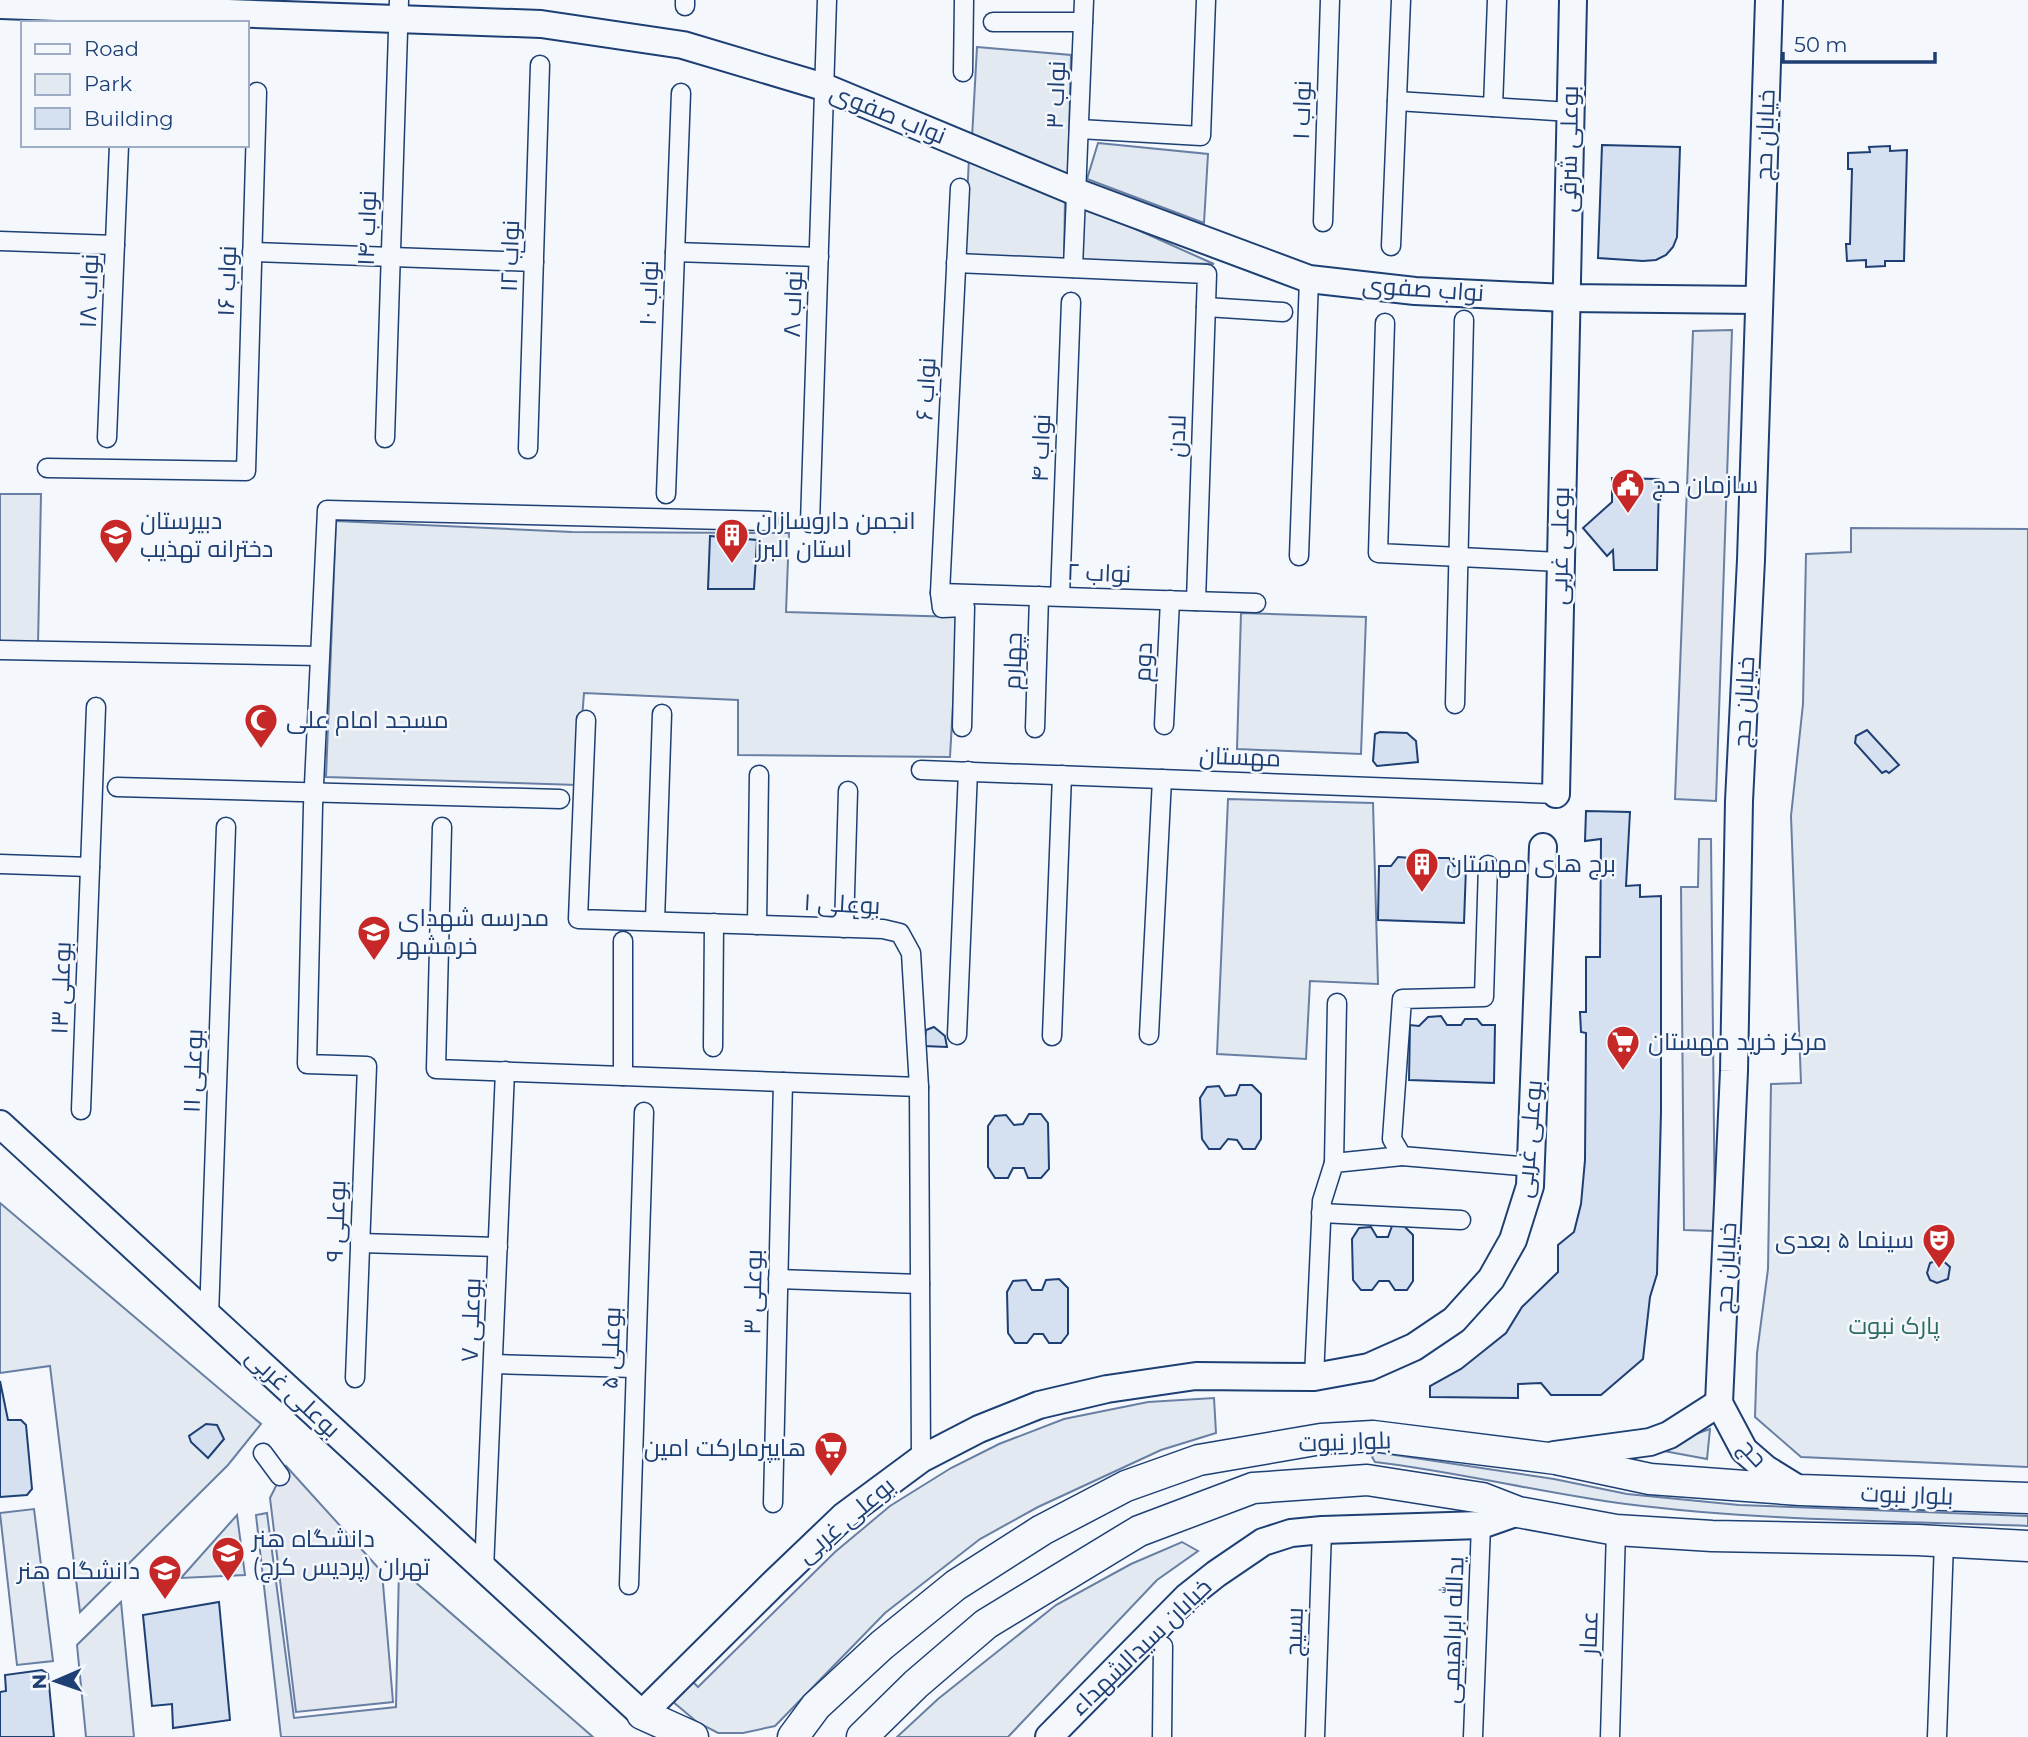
<svg xmlns="http://www.w3.org/2000/svg" width="2028" height="1737" viewBox="0 0 2028 1737" font-family="Montserrat,Cairo,sans-serif">
	<style>
		.green { fill: #e3e9f0; stroke: #687fa3; stroke-width: 2 }
		.parking { fill: #e3e8f0; stroke: #687fa3; stroke-width: 2 }
		.building { fill: #d5e0f0; stroke: #1d3f73; stroke-width: 2 }
		.lines { fill: none; stroke-linecap: round; stroke-linejoin: round }
		.street-casing { stroke: #1d3f73; stroke-width: 21 }
		.secondary-casing { stroke: #1d3f73; stroke-width: 30 }
		.primary-casing { stroke: #1d3f73; stroke-width: 33 }
		.street { stroke: #f4f7fb; stroke-width: 18 }
		.secondary { stroke: #f4f7fb; stroke-width: 26 }
		.primary { stroke: #f4f7fb; stroke-width: 30 }
		.labels { text-anchor: middle; stroke-width: 5; stroke-linejoin: round; paint-order: stroke }
		.street-label { font-size: 24px; fill: #1d3f73; stroke: #f4f7fb }
		.poi-label { font-size: 24px; fill: #1d3f73; stroke: #f4f7fb; text-anchor: start }
		.park-label { font-size: 24px; fill: #2c6c60; stroke: #f4f7fb }
	</style>
	<rect width="100%" height="100%" fill="#f4f7fb"/>
	<g class="green">
		<path d="M977,47l94,8 -3,124 -96,-41z"/>
		<path d="M1098,143l110,11 -4,69 -117,-44z"/>
		<path d="M969,158l96,41 -1,61 -100,-2z"/>
		<path d="M1084,206l130,58 -132,-3z"/>
		<path d="M0,494h41l-3,151 -38,-1z"/>
		<path d="M336,521l236,11 217,1 -3,79 172,5 -8,140 -212,-2v-55l-154,-7 -7,92 -251,-8z"/>
		<path d="M1851,528l177,1v938l-227,-10 -46,-40 2,-64 11,-84 3,-185 30,-1 -10,-267 12,-112 3,-150 45,-2z"/>
		<path d="M1241,613l125,4 -5,137 -124,-5z"/>
		<path d="M1228,799l145,4 5,181 -68,-3 -4,78 -89,-5z"/>
		<path d="M0,1203l261,221 -33,41 -148,147 -30,-246 -50,7z"/>
		<path d="M1214,1398l2,35 -55,17 -123,57 -58,32 -95,74 -110,113 -32,7h-25l-21,-11 -25,-21 18,-22 8,8 137,-135 55,-46 61,-38 48,-24 65,-25 84,-17z"/>
		<path d="M1710,1429l-3,30 -54,-10z"/>
		<path d="M1375,1452l179,27 73,15 112,11 289,11v10c-134,-5 -269,-5 -402,-22 -84,-11 -167,-32 -251,-42l-3,-5z"/>
		<path d="M34,1509l19,152 -36,4 -17,-152z"/>
		<path d="M267,1513l27,205 102,-11 3,-139 194,169h-312l-25,-222z"/>
		<path d="M237,1515l8,60 -64,3z"/>
		<path d="M1182,1542l16,9 -41,29 -149,157h-111l41,-38 118,-94 75,-41z"/>
		<path d="M121,1602l13,135h-48l-9,-92z"/>
	</g>
	<g class="parking">
		<path d="M1732,330l-16,471 -41,-2 18,-468z"/>
		<path d="M1699,839h12l4,392 -31,-1 -3,-343h17z"/>
		<path d="M286,1466l96,106 11,130 -97,10 -26,-214z"/>
	</g>
	<g class="building">
		<path d="M1602,145l78,2 -3,90 -4,10 -7,8 -10,5 -13,1 -45,-3z"/>
		<path d="M1890,146v5l17,-1 -3,111h-19v5l-19,1v-7l-19,1 -1,-17h4l2,-75h-4v-16l22,-1 -1,-5z"/>
		<path d="M1612,478l47,1 -2,91h-43l-1,-20 -6,6 -24,-28 29,-26z"/>
		<path d="M710,536l47,4 -3,49h-46z"/>
		<path d="M1867,730l32,35 -10,8 -3,-2 -4,2 -27,-30 1,-7z"/>
		<path d="M1380,732l27,1 9,8 2,21 -41,4 -4,-5 2,-27z"/>
		<path d="M1586,811l44,1 -4,74 14,-1v12l21,-1v216l-4,162 -7,23 -7,62 -42,36h-50l-10,-12 -23,1v14l-88,-1v-11l31,-17 45,-36 16,-26 36,-35v-27l16,-13 7,-28 4,-44 1,-127 -5,-1 -1,-20h6v-55h14l1,-118 -16,2z"/>
		<path d="M1398,857l13,1 3,8h16l7,-8h12l5,8 12,1 -2,56 -86,-3 1,-54h12z"/>
		<path d="M1441,1016l6,9h14l4,-6h12l5,6h13l-1,58 -85,-3 1,-55 9,1 9,-9z"/>
		<path d="M934,1027l11,9 2,11 -23,-1 2,-16z"/>
		<path d="M1240,1085h12l9,9v45l-6,10h-12l-6,-9 -9,-1 -8,10h-11l-7,-10 -2,-41 7,-11 12,-1 6,10 11,-1z"/>
		<path d="M1029,1114h12l7,9 1,46 -8,9h-13l-4,-10h-11l-5,10h-13l-7,-11v-41l7,-10 11,-1 8,10 9,-1z"/>
		<path d="M1392,1226h12l9,9v46l-6,9h-12l-6,-9h-10l-7,9h-11l-8,-10 -1,-41 7,-11 12,-1 6,10h11z"/>
		<path d="M1941,1259l9,8 -2,12 -11,4 -7,-3 -3,-7 3,-10z"/>
		<path d="M1059,1279l9,9v46l-7,9h-12l-6,-9h-9l-7,9h-12l-7,-10 -1,-41 6,-11 13,-1 6,10h10l4,-10z"/>
		<path d="M0,1381l8,39h13l5,5 6,64 -5,6 -27,2z"/>
		<path d="M206,1424l11,1 7,14 -16,19 -17,-16 -2,-6z"/>
		<path d="M219,1602l11,118 -57,8 -1,-24 -20,2 -9,-91z"/>
		<path d="M42,1670l6,4 6,63h-54v-45l6,-1 -1,-16z"/>
	</g>
	<g class="lines">
		<defs>
			<g id="street">
				<path d="M685,6v-6"/>
				<path d="M993,22h90"/>
				<path d="M963,72l1,-72"/>
				<path d="M1397,101l173,11"/>
				<path d="M1493,107l4,-107"/>
				<path d="M1079,129l122,7 5,-136"/>
				<path d="M960,188l-20,405 2,15 23,-1 -3,120"/>
				<path d="M1323,222l7,-222"/>
				<path d="M0,241l115,4"/>
				<path d="M1391,246l10,-246"/>
				<path d="M252,252l282,10"/>
				<path d="M675,252l144,5"/>
				<path d="M956,263l251,11 -11,327"/>
				<path d="M1073,268l11,-268"/>
				<path d="M1206,307l77,5"/>
				<path d="M1385,323l-7,230 182,9"/>
				<path d="M107,438l12,-293"/>
				<path d="M385,438l14,-438"/>
				<path d="M528,449l12,-384"/>
				<path d="M47,468l199,3 11,-379"/>
				<path d="M666,494l15,-401"/>
				<path d="M810,523l17,-523"/>
				<path d="M1299,556l10,-277"/>
				<path d="M940,593l316,10"/>
				<path d="M1060,596l11,-294"/>
				<path d="M0,650l320,6"/>
				<path d="M1455,704l9,-384"/>
				<path d="M586,720l-8,199 305,10 17,4 11,20 8,134 2,372"/>
				<path d="M1164,725l6,-125"/>
				<path d="M1035,728l4,-132"/>
				<path d="M921,770l635,24"/>
				<path d="M117,787l443,12"/>
				<path d="M442,827l-6,242 483,18"/>
				<path d="M0,864l90,3"/>
				<path d="M1488,865l-4,132 -82,2 -10,140 10,17 129,11"/>
				<path d="M655,921l7,-207"/>
				<path d="M757,925l2,-150"/>
				<path d="M844,928l4,-137"/>
				<path d="M623,941v135"/>
				<path d="M957,1035l11,-264"/>
				<path d="M1149,1035l13,-256"/>
				<path d="M1052,1036l10,-261"/>
				<path d="M713,1047l1,-124"/>
				<path d="M81,1110l15,-403"/>
				<path d="M1334,1163l3,-160"/>
				<path d="M1321,1213l140,7"/>
				<path d="M360,1243l138,4"/>
				<path d="M778,1279l142,5"/>
				<path d="M209,1316l17,-489"/>
				<path d="M494,1364l141,4"/>
				<path d="M1314,1377l8,-176 12,-38 68,-7"/>
				<path d="M355,1378l12,-312 -60,-2 6,-258 14,-296 442,11"/>
				<path d="M263,1453l17,23"/>
				<path d="M773,1503l10,-421"/>
				<path d="M484,1570l21,-499"/>
				<path d="M629,1585l15,-473"/>
				<path d="M1162,1737l1,-91"/>
				<path d="M1315,1737l7,-207"/>
				<path d="M1473,1737l8,-212"/>
				<path d="M1610,1737l6,-207"/>
				<path d="M1937,1737l7,-195"/>
			</g>
			<g id="secondary">
				<path d="M0,5l541,19 142,21 141,42 252,105 233,87 106,12 151,7 192,2"/>
				<path d="M1556,794l17,-794"/>
				<path d="M0,1124l642,590 132,-131 70,-67 77,-57 58,-30 60,-24 68,-16 89,-13 118,1 55,-10 45,-20 40,-27 37,-41 22,-39 17,-54 13,-339"/>
				<path d="M1719,1403l15,-332 5,-270 12,-241 18,-560"/>
				<path d="M1719,1403l25,47 22,19 34,21"/>
				<path d="M1554,1455l96,-13 19,-7 50,-32"/>
				<path d="M1049,1737l138,-140 29,-23 47,-32 28,-9 31,-3 159,-5 37,-13"/>
			</g>
			<g id="primary">
				<path d="M642,1714l51,23"/>
				<path d="M793,1737l23,-31 66,-61 74,-60 86,-55 84,-44 73,-26 122,-21 52,-3 183,23 94,20 150,11 228,8"/>
				<path d="M862,1737l54,-53 70,-60 153,-93 114,-43 114,-8 115,18 36,14 98,18 96,6 206,4 110,6"/>
			</g>
		</defs>
		<use href="#street" class="street-casing"/>
		<use href="#secondary" class="secondary-casing"/>
		<use href="#primary" class="primary-casing"/>
		<use href="#street" class="street"/>
		<use href="#secondary" class="secondary"/>
		<use href="#primary" class="primary"/>
	</g>
	<defs>
		<symbol id="civic-pin" viewBox="-11 -11 22 30"><path d="M0 17L-7.5 6A9.5 9.5 0 1 1 7.5 6Z" fill="#c62828" stroke="#f4f7fb"/><path d="M-.6-6.5H3V-4.5H.6V-3L4-1V1h2V6H-6V1h2V-1L-.6-3ZM-1.2 2.5V6h2.4V2.5Z" fill="#fff"/></symbol>
		<symbol id="school-pin" viewBox="-11 -11 22 30"><path d="M0 17L-7.5 6A9.5 9.5 0 1 1 7.5 6Z" fill="#c62828" stroke="#f4f7fb"/><path d="M0-5L7-2L0 1L-7-2ZM-4 1L0 2.5L4 1V4Q0 6-4 4Z" fill="#fff"/></symbol>
		<symbol id="building-pin" viewBox="-11 -11 22 30"><path d="M0 17L-7.5 6A9.5 9.5 0 1 1 7.5 6Z" fill="#c62828" stroke="#f4f7fb"/><path d="M-4-6H4V6H1V3H-1V6H-4ZM-2.5-4.3h1.7v1.8h-1.7ZM.8-4.3h1.7v1.8H.8ZM-2.5-1h1.7V.8h-1.7ZM.8-1h1.7V.8H.8Z" fill="#fff"/></symbol>
		<symbol id="mosque-pin" viewBox="-11 -11 22 30"><path d="M0 17L-7.5 6A9.5 9.5 0 1 1 7.5 6Z" fill="#c62828" stroke="#f4f7fb"/><path d="M3.5-4.9A6 6 0 1 0 3.5 4.9A5 5 0 1 1 3.5-4.9Z" fill="#fff"/></symbol>
		<symbol id="supermarket-pin" viewBox="-11 -11 22 30"><path d="M0 17L-7.5 6A9.5 9.5 0 1 1 7.5 6Z" fill="#c62828" stroke="#f4f7fb"/><path d="M-6-5.5h2.5l.6 2H6L4.5 2H-2.5L-4.4-4H-6ZM-1.5 3.2a1.3 1.3 0 1 0 .1 0ZM3 3.2a1.3 1.3 0 1 0 .1 0Z" fill="#fff"/></symbol>
		<symbol id="theatre-pin" viewBox="-11 -11 22 30"><path d="M0 17L-7.5 6A9.5 9.5 0 1 1 7.5 6Z" fill="#c62828" stroke="#f4f7fb"/><path d="M-5-5.5Q0-4 5-5.5V0Q5 5 0 6Q-5 5-5 0ZM-3.3-2.5H-1v1.5H-3.3ZM1-2.5H3.3v1.5H1ZM-2.8 1Q0 5.5 2.8 1Z" fill="#fff"/></symbol>
		<symbol id="university-pin" viewBox="-11 -11 22 30"><path d="M0 17L-7.5 6A9.5 9.5 0 1 1 7.5 6Z" fill="#c62828" stroke="#f4f7fb"/><path d="M0-5L7-2L0 1L-7-2ZM-4 1L0 2.5L4 1V4Q0 6-4 4Z" fill="#fff"/></symbol>
	</defs>
	<g fill-rule="evenodd">
		<use href="#civic-pin" x="1609" y="466" width="38" height="52"/>
		<use href="#school-pin" x="97" y="516" width="38" height="52"/>
		<use href="#building-pin" x="713" y="516" width="38" height="52"/>
		<use href="#mosque-pin" x="242" y="701" width="38" height="52"/>
		<use href="#building-pin" x="1403" y="845" width="38" height="52"/>
		<use href="#school-pin" x="355" y="913" width="38" height="52"/>
		<use href="#supermarket-pin" x="1604" y="1023" width="38" height="52"/>
		<use href="#theatre-pin" x="1920" y="1221" width="38" height="52"/>
		<use href="#supermarket-pin" x="812" y="1429" width="38" height="52"/>
		<use href="#university-pin" x="209" y="1534" width="38" height="52"/>
		<use href="#university-pin" x="146" y="1552" width="38" height="52"/>
	</g>
	<g class="labels">
		<g class="street-label">
			<text transform="translate(1056 95) rotate(-88)" y="8">نواب ۳</text>
			<text transform="translate(1302 110) rotate(-88)" y="8">نواب ۱</text>
			<text transform="translate(888 114) rotate(22)" y="8">نواب صفوی</text>
			<text transform="translate(1765 135) rotate(-88)" y="8">خیابان حج</text>
			<text transform="translate(1569 149) rotate(-89)" y="8">بوعلی شرقی</text>
			<text transform="translate(367 228) rotate(-88)" y="8">نواب ۱۴</text>
			<text transform="translate(510 256) rotate(-88)" y="8">نواب ۱۲</text>
			<text transform="translate(227 281) rotate(-88)" y="8">نواب ۱۶</text>
			<text transform="translate(1423 289) rotate(4)" y="8">نواب صفوی</text>
			<text transform="translate(89 291) rotate(-88)" y="8">نواب ۱۸</text>
			<text transform="translate(649 293) rotate(-88)" y="8">نواب ۱۰</text>
			<text transform="translate(793 304) rotate(-88)" y="8">نواب ۸</text>
			<text transform="translate(926 389) rotate(-87)" y="8">نواب ۶</text>
			<text transform="translate(1177 436) rotate(-88)" y="8">لادن</text>
			<text transform="translate(1041 448) rotate(-88)" y="8">نواب ۴</text>
			<text transform="translate(1560 546) rotate(-89)" y="8">بوعلی غربی</text>
			<text transform="translate(1099 573) rotate(2)" y="8">نواب ۲</text>
			<text transform="translate(1013 661) rotate(-88)" y="8">چهارم</text>
			<text transform="translate(1143 662) rotate(-87)" y="8">دوم</text>
			<text transform="translate(1744 702) rotate(-87)" y="8">خیابان حج</text>
			<text transform="translate(1240 757) rotate(2)" y="8">مهستان</text>
			<text transform="translate(842 904) rotate(3)" y="8">بوعلی ۱</text>
			<text transform="translate(61 988) rotate(-88)" y="8">بوعلی ۱۳</text>
			<text transform="translate(193 1071) rotate(-88)" y="8">بوعلی ۱۱</text>
			<text transform="translate(1529 1139) rotate(-85)" y="8">بوعلی غربی</text>
			<text transform="translate(336 1221) rotate(-88)" y="8">بوعلی ۹</text>
			<text transform="translate(1726 1268) rotate(-87)" y="8">خیابان حج</text>
			<text transform="translate(753 1292) rotate(-89)" y="8">بوعلی ۳</text>
			<text transform="translate(471 1320) rotate(-88)" y="8">بوعلی ۷</text>
			<text transform="translate(611 1348) rotate(-88)" y="8">بوعلی ۵</text>
			<text transform="translate(293 1393) rotate(43)" y="8">بوعلی غربی</text>
			<text transform="translate(1345 1442) rotate(-2)" y="8">بلوار نبوت</text>
			<text transform="translate(1753 1453) rotate(47)" y="8">حج</text>
			<text transform="translate(1907 1495) rotate(2)" y="8">بلوار نبوت</text>
			<text transform="translate(846 1520) rotate(-40)" y="8">بوعلی غربی</text>
			<text transform="translate(1453 1630) rotate(-88)" y="8">یدالله ابراهیمی</text>
			<text transform="translate(1294 1632) rotate(-88)" y="8">بسیج</text>
			<text transform="translate(1589 1633) rotate(-88)" y="8">عمار</text>
			<text transform="translate(1141 1647) rotate(-44)" y="8">خیابان سیدالشهداء</text>
		</g>
		<g class="poi-label">
			<text x="1652" y="493">سازمان حج</text>
			<text x="140" y="529">دبیرستان<tspan x="140" dy="28">دخترانه تهذیب</tspan></text>
			<text x="756" y="529">انجمن داروسازان<tspan x="756" dy="28">استان البرز</tspan></text>
			<text x="286" y="728">مسجد امام علی</text>
			<text x="1446" y="872">برج های مهستان</text>
			<text x="398" y="926">مدرسه شهدای<tspan x="398" dy="28">خرمشهر</tspan></text>
			<text x="1648" y="1050">مرکز خرید مهستان</text>
			<text x="1914" y="1248" text-anchor="end">سینما ۵ بعدی</text>
			<text x="806" y="1456" text-anchor="end">هایپرمارکت امین</text>
			<text x="252" y="1547">دانشگاه هنر<tspan x="252" dy="28">تهران (پردیس کرج)</tspan></text>
			<text x="140" y="1579" text-anchor="end">دانشگاه هنر</text>
		</g>
		<g class="park-label">
			<text x="1894" y="1334">پارک نبوت</text>
		</g>
	</g>
	<rect x="21" y="21" width="228" height="126" fill="#f4f7fb" stroke="#9eadc5" stroke-width="2"/>
	<rect x="35" y="44" width="35" height="10" fill="#f4f7fb" stroke="#9eadc5" stroke-width="2"/>
	<text x="84" y="56" font-size="21" fill="#1d3f73">Road</text>
	<rect x="35" y="74" width="35" height="21" fill="#e3e9f0" stroke="#9eadc5" stroke-width="2"/>
	<text x="84" y="91" font-size="21" fill="#1d3f73">Park</text>
	<rect x="35" y="108" width="35" height="21" fill="#d5e0f0" stroke="#9eadc5" stroke-width="2"/>
	<text x="84" y="126" font-size="21" fill="#1d3f73">Building</text>
	<g transform="translate(56 1681) rotate(268)" stroke="#f4f7fb" stroke-width="5" paint-order="stroke">
	<path d="M0-5L12 26L0 18L-12 26Z" fill="#1d3f73"/>
	<text y="-10" font-size="19" font-weight="bold" text-anchor="middle" fill="#1d3f73">N</text>
	</g>
	<path d="M1783 52v10h152v-10" fill="none" stroke="#1d3f73" stroke-width="3.5"/>
	<text x="1794" y="52" font-size="21" fill="#1d3f73" stroke="#f4f7fb" stroke-width="5" paint-order="stroke">50 m</text>
</svg>
